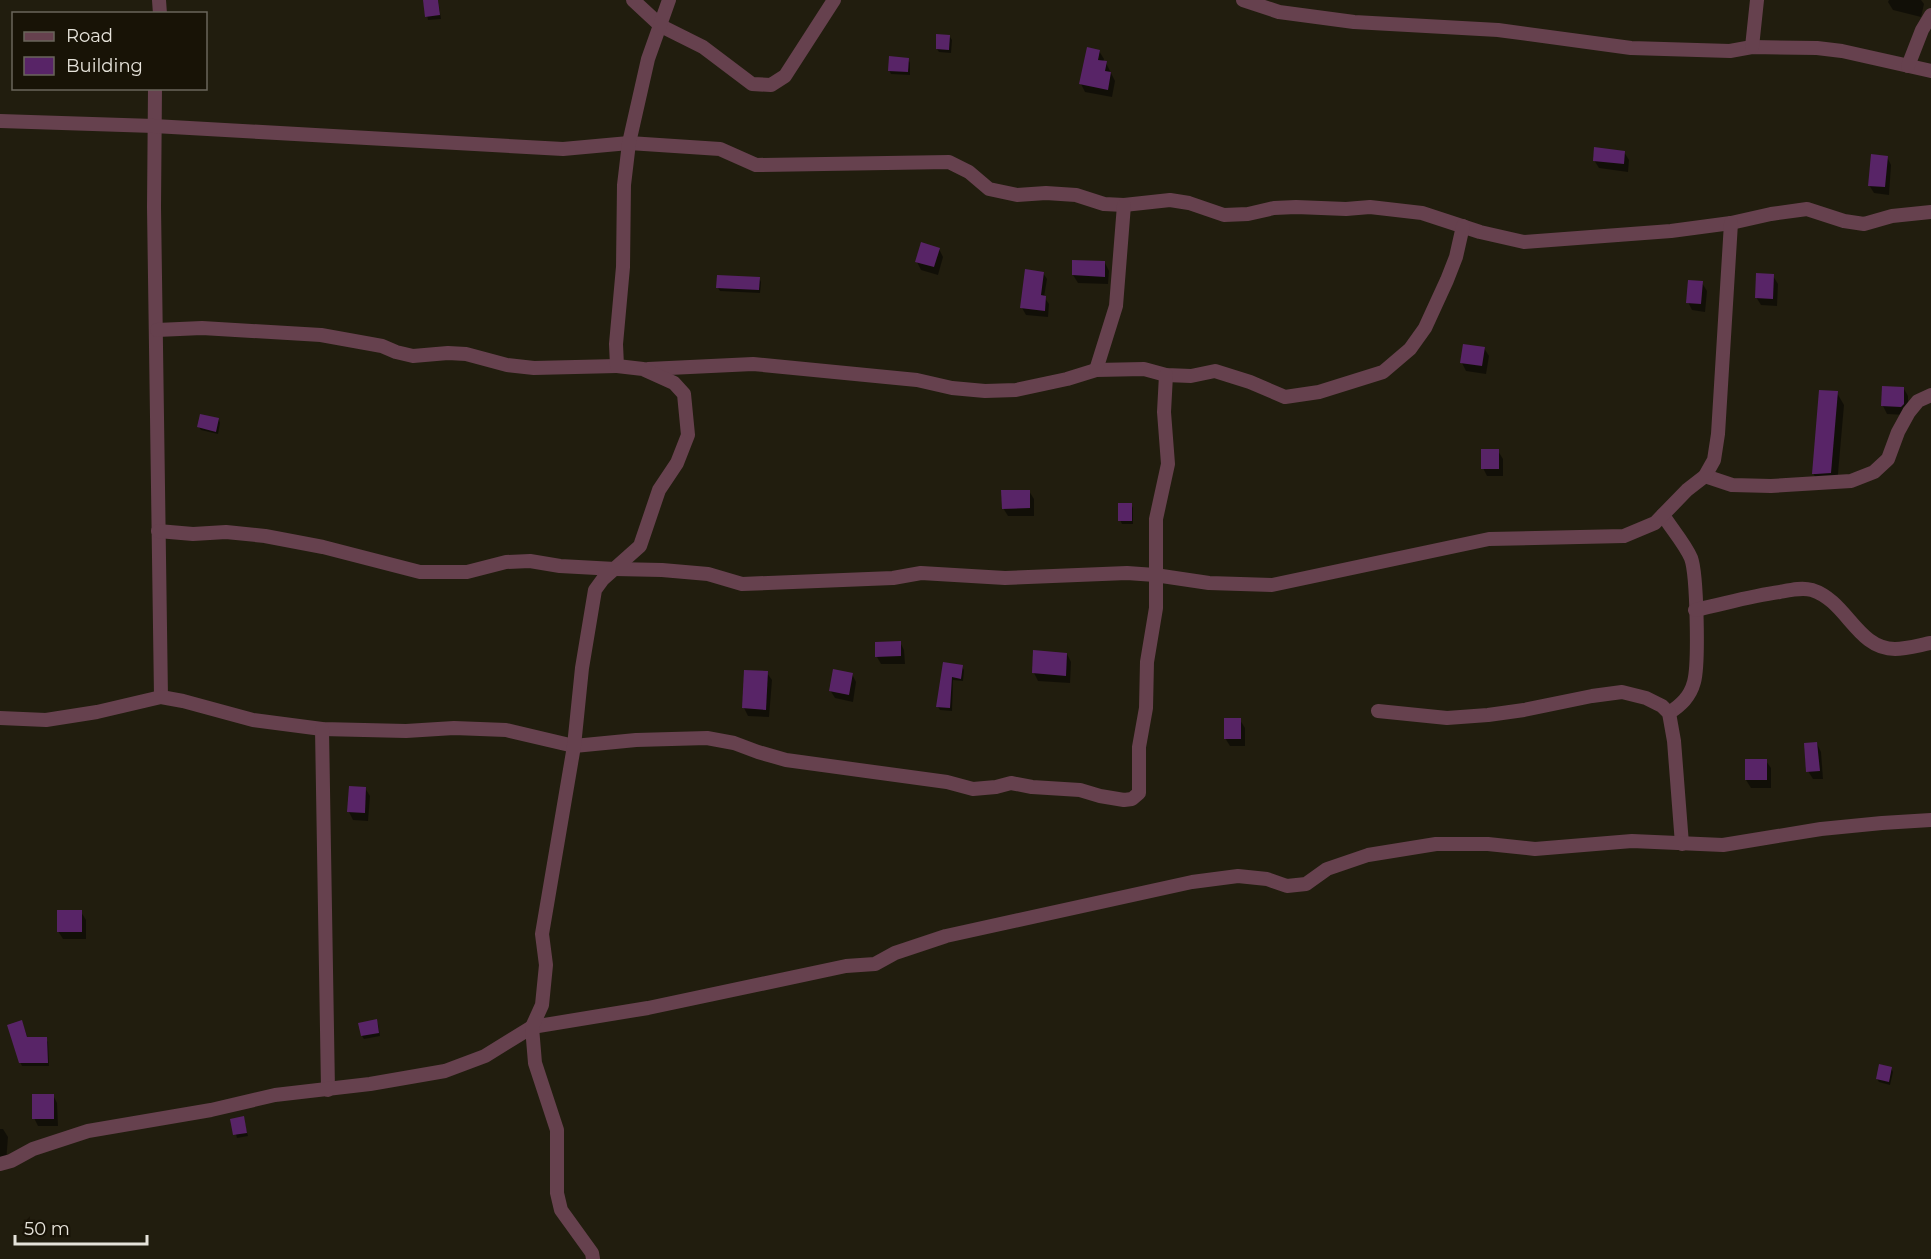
<svg xmlns="http://www.w3.org/2000/svg" width="1931" height="1259" viewBox="0 0 1931 1259" font-family="Montserrat,sans-serif">
	<style>
		.shadow { fill: #0007 }
		.building { fill: #582467 }
		.lines { fill: none; stroke-linecap: round; stroke-linejoin: round }
		.street { stroke: #66414e; stroke-width: 14 }
	</style>
	<rect width="100%" height="100%" fill="#211d0e"/>
	<g class="shadow">
		<path d="M424,0h14l3,19 -13,1z"/>
		<path d="M1889,0h32l3,4 -3,13 -28,-7 -5,-8z"/>
		<path d="M950,37l2,3 -1,13 -12,-1 -2,-3z"/>
		<path d="M1099,51l5,8 -1,3 3,1 9,18 -3,16 -27,-5 -4,-8z"/>
		<path d="M908,59l2,4v12l-19,-1 -2,-4z"/>
		<path d="M1624,152l5,8 -1,12 -29,-4 -5,-8z"/>
		<path d="M1887,157l4,8 -2,30 -15,-2 -5,-8z"/>
		<path d="M939,249l4,8 -5,18 -17,-5 -4,-8z"/>
		<path d="M1105,263l4,8 -1,13 -30,-1 -5,-8z"/>
		<path d="M1043,273l4,6 -3,18 5,7 -1,13 -22,-2 -4,-7z"/>
		<path d="M1773,276l5,8 -1,22 -16,-1 -5,-8z"/>
		<path d="M759,278l2,4 -1,11 -40,-2 -2,-3z"/>
		<path d="M1702,283l5,8 -2,21 -13,-2 -4,-8z"/>
		<path d="M1484,348l5,8 -3,18 -20,-3 -4,-8z"/>
		<path d="M1883,388l21,1 4,7v17l-2,2 -19,-1 -4,-8z"/>
		<path d="M1837,393l7,12 -7,80 -17,1 -7,-13z"/>
		<path d="M219,420l1,3 -2,11 -17,-4 -2,-3z"/>
		<path d="M1498,451l5,8v17h-16l-4,-8z"/>
		<path d="M1029,491l5,8v17h-26l-5,-8z"/>
		<path d="M1131,504l2,4v16h-11l-2,-4z"/>
		<path d="M900,642l4,8 1,14h-24l-4,-7z"/>
		<path d="M1067,654l4,8 -1,21 -32,-2 -4,-8z"/>
		<path d="M944,664l18,3 2,3 -1,11 -10,-1 -1,31 -12,-1 -2,-3z"/>
		<path d="M767,673l5,7 -3,37 -21,-1 -4,-8z"/>
		<path d="M852,674l4,8 -3,20 -18,-4 -5,-8z"/>
		<path d="M1240,720l5,8v18h-15l-5,-8z"/>
		<path d="M1817,744l4,8 2,27h-10l-5,-8z"/>
		<path d="M1766,761l5,7v20h-20l-5,-8z"/>
		<path d="M365,788l5,8 -2,25 -15,-1 -4,-8z"/>
		<path d="M81,912l5,8v19h-23l-5,-8z"/>
		<path d="M22,1022l6,17h18l2,3 1,24h-27l-2,-4z"/>
		<path d="M378,1024l2,12 -16,3 -2,-3z"/>
		<path d="M1891,1068l2,4 -3,13 -11,-3 -2,-3z"/>
		<path d="M53,1095l4,8 1,23h-20l-4,-8z"/>
		<path d="M243,1118l5,18 -11,2 -5,-17z"/>
		<path d="M0,1129h3l5,8 -2,25 -6,2z"/>
	</g>
	<g class="building">
		<path d="M423,0h15l2,15 -15,2z"/>
		<path d="M936,34l14,1 -1,15 -13,-1z"/>
		<path d="M1087,47l13,3 -2,10 9,1 -2,10 6,1 -3,18 -29,-6z"/>
		<path d="M889,56l20,2 -1,14 -20,-1z"/>
		<path d="M1594,147l31,4 -1,13 -31,-3z"/>
		<path d="M1871,154l17,2 -3,31 -17,-1z"/>
		<path d="M921,242l19,6 -6,19 -19,-5z"/>
		<path d="M1072,260l33,1v16l-33,-2z"/>
		<path d="M1025,269l19,3 -3,23 5,1 -1,15 -25,-3z"/>
		<path d="M1756,273l18,1 -1,25 -18,-1z"/>
		<path d="M717,275l43,2 -1,13 -43,-2z"/>
		<path d="M1688,280l15,1 -2,23 -15,-1z"/>
		<path d="M1463,344l22,3 -3,19 -22,-3z"/>
		<path d="M1882,386l22,1v17l-3,3 -20,-1z"/>
		<path d="M1819,390l19,1 -7,82 -15,1h-4z"/>
		<path d="M200,414l19,4 -3,14 -19,-5z"/>
		<rect x="1481" y="449" width="18" height="20"/>
		<path d="M1001,490h29v18l-28,1z"/>
		<rect x="1118" y="503" width="14" height="18"/>
		<path d="M901,641v15l-26,1v-15z"/>
		<path d="M1033,650l34,3 -1,23 -34,-3z"/>
		<path d="M943,662l20,3 -2,14 -9,-2 -2,31 -14,-1z"/>
		<path d="M833,669l20,4 -4,22 -20,-4z"/>
		<path d="M744,670l24,1 -2,39 -24,-2z"/>
		<rect x="1224" y="718" width="17" height="21"/>
		<path d="M1817,742l3,29 -14,1 -2,-29z"/>
		<rect x="1745" y="759" width="22" height="21"/>
		<path d="M349,786l17,1 -1,26 -18,-1z"/>
		<rect x="57" y="910" width="25" height="22"/>
		<path d="M377,1019l2,14 -18,3 -3,-13z"/>
		<path d="M22,1020l5,17h20l1,26h-29l-12,-38z"/>
		<path d="M1879,1064l13,3 -3,15 -13,-3z"/>
		<rect x="32" y="1094" width="22" height="25"/>
		<path d="M244,1116l3,17 -14,2 -3,-16z"/>
	</g>
	<g class="lines">
		<g class="street">
			<path d="M159,0l1,14"/>
			<path d="M633,0l28,26 42,21 49,37 19,1 14,-9 49,-76"/>
			<path d="M1243,0l36,12 75,10 144,8 133,18 99,3 22,-4 65,1 25,3 89,20"/>
			<path d="M1752,47l5,-47"/>
			<path d="M1908,66l14,-36 9,-15"/>
			<path d="M155,88l-1,119 7,490"/>
			<path d="M0,121l154,5 409,23 66,-6 91,6 36,16 193,-3 20,10 20,17 28,6 29,-2 30,2 28,9 20,1 46,-5 19,3 35,12 24,-1 26,-6 22,-1 50,2 24,-2 52,6 58,19 44,10 147,-11 60,-8 40,-9 36,-5 37,12 20,3 28,-8 39,-4"/>
			<path d="M157,330l45,-2 119,7 61,11 14,6 17,4 35,-3 18,1 41,11 27,3 83,-2"/>
			<path d="M648,369l105,-5 164,16 35,8 33,3 31,-1 51,-11 29,-9 48,-1 22,6 25,1 24,-5 35,11 35,15 34,-5 64,-20 27,-23 15,-21 22,-48 9,-23 7,-31"/>
			<path d="M1096,370l20,-64 8,-101"/>
			<path d="M1705,476l27,9 39,1 80,-5 23,-9 14,-13 10,-27 11,-20 9,-11 13,-6"/>
			<path d="M1663,515c8,13 22,29 28,43 6,16 8,106 3,124 -4,15 -13,23 -25,31"/>
			<path d="M158,531l35,3 33,-2 39,4 58,11 97,25h47l39,-10 24,-1 30,5 55,3 47,1 46,4 34,10 151,-6 28,-5 84,5 122,-5 28,2 54,8 63,2 217,-46 135,-3 31,-13 32,-33 18,-14 9,-16 4,-26 13,-211"/>
			<path d="M1695,610c29,-6 55,-14 85,-18 10,-2 22,-5 32,-2 35,11 45,59 83,59 11,0 25,-4 36,-6"/>
			<path d="M1378,711l69,7 41,-3 36,-5 68,-14 30,-4 24,6 16,8 7,7 5,28 8,103"/>
			<path d="M0,718l46,2 51,-8 64,-15 22,4 70,19 69,9 84,2 48,-3 52,2 68,16 62,-6 71,-2 27,5 24,9 28,8 161,22 26,7 23,-2 15,-4 21,4 48,3 20,6 24,4 8,-1 7,-6v-46l7,-39 1,-46 9,-54v-89l12,-55 -4,-52 2,-37"/>
			<path d="M322,729l6,361"/>
			<path d="M0,1164l11,-3 22,-12 55,-18 123,-21 64,-15 95,-11 75,-13 40,-15 47,-29 116,-19 198,-42 29,-2 20,-11 51,-17 246,-54 46,-6 29,3 20,7 19,-2 21,-15 41,-14 68,-11h52l47,5 97,-8 91,4 98,-16 61,-6 49,-3"/>
			<path d="M593,1259l-1,-6 -31,-43 -4,-17v-63l-22,-67 -3,-36 10,-22 4,-40 -4,-31 32,-188 8,-78 13,-78 8,-11 37,-33 19,-56 18,-27 11,-28 -4,-41 -10,-11 -31,-14 -26,-3 -1,-22 7,-77 1,-82 5,-42 19,-84 21,-59"/>
		</g>
	</g>
	<rect x="12" y="12" width="195" height="78" fill="#181306" stroke="#6a665b" stroke-width="1.5"/>
	<rect x="24" y="32" width="30" height="9" fill="#66414e" stroke="#6a665b" stroke-width="1.5"/>
	<text x="66" y="42" font-size="18" fill="#e6e3da">Road</text>
	<rect x="24" y="57" width="30" height="18" fill="#582467" stroke="#6a665b" stroke-width="1.5"/>
	<text x="66" y="72" font-size="18" fill="#e6e3da">Building</text>
	<path d="M15 1235v9h132v-9" fill="none" stroke="#e6e3da" stroke-width="3"/>
	<text x="24" y="1235" font-size="18" fill="#e6e3da" stroke="#181306" stroke-width="4.5" paint-order="stroke">50 m</text>
</svg>
